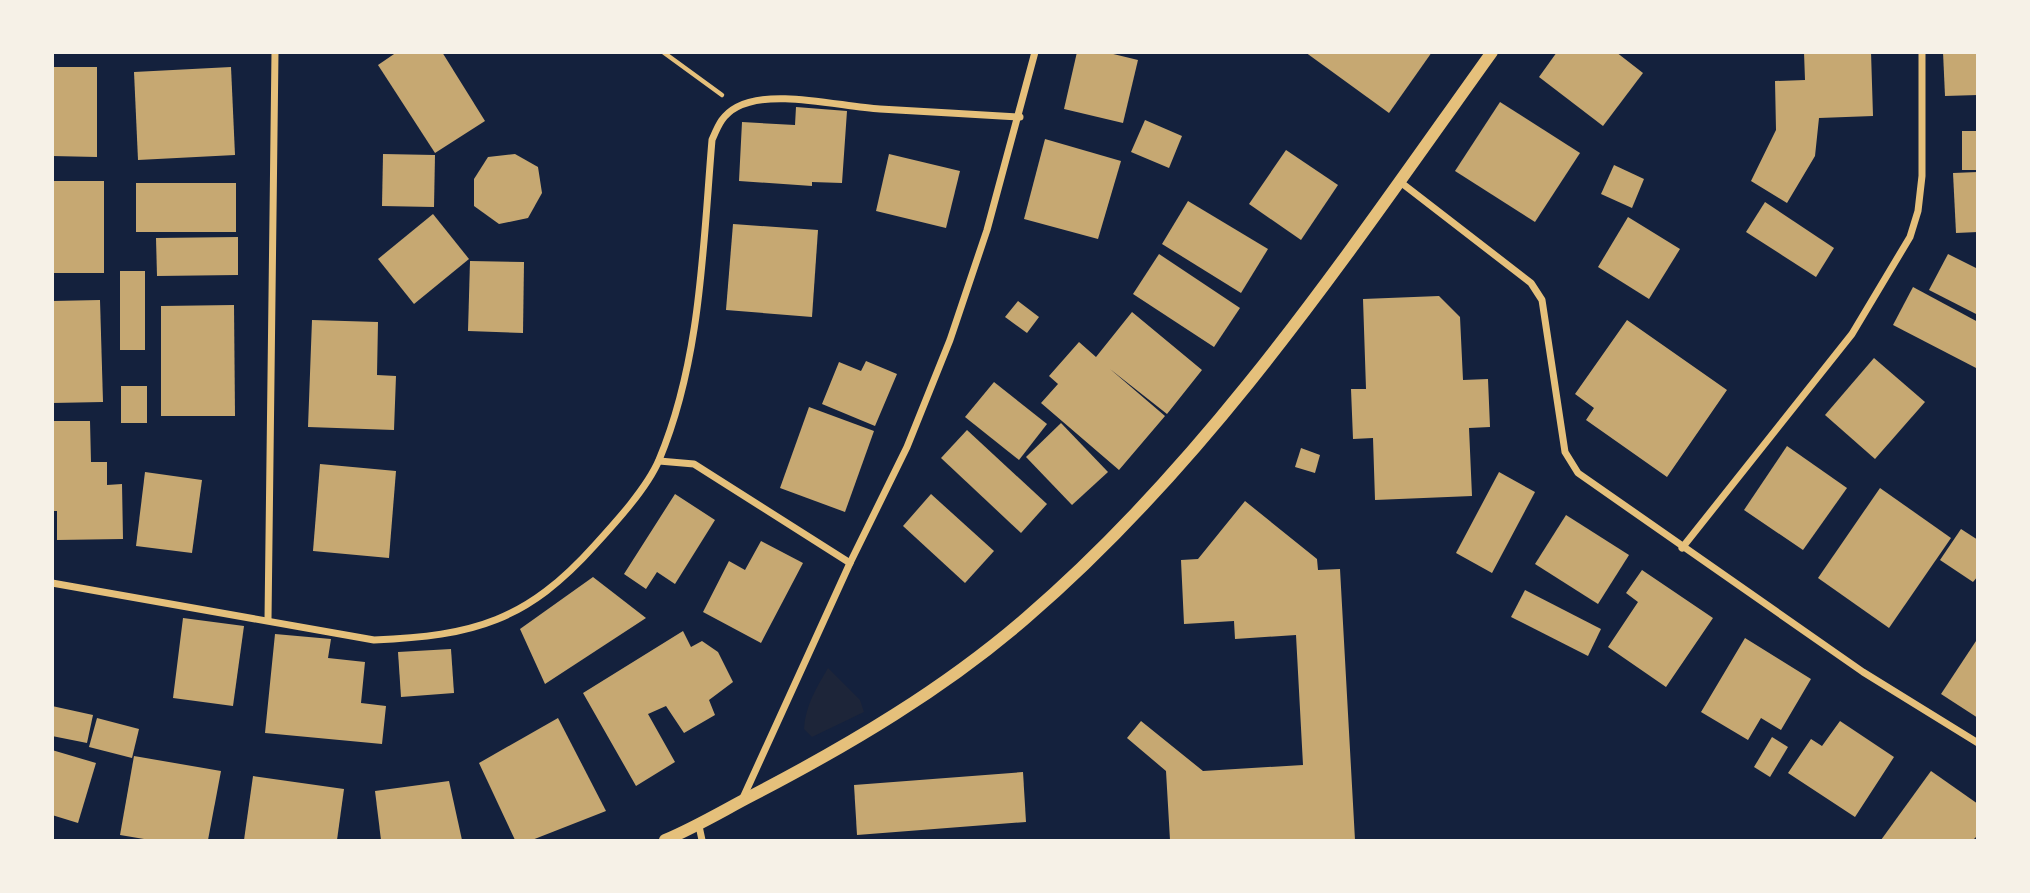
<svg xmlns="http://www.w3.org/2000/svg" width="2030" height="893" viewBox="0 0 2030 893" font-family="'DM Sans',sans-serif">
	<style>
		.green { fill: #1d2539 }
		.building { fill: #c6a872 }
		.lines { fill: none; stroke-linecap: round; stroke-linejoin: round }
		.path { stroke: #e5c07b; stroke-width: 4.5 }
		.minor { stroke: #e5c07b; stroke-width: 7 }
		.tertiary { stroke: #e5c07b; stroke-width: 12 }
	</style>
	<rect width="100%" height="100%" fill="#14213d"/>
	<path class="green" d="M828,668l32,32 4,12 -52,25 -8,-8c1,-23 13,-42 24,-61z"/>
	<g class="building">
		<path d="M397,52h45l43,69 -50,32 -57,-88z"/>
		<path d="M1077,52h28l33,8 -15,63 -59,-14z"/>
		<path d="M1305,52h127l-43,61z"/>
		<path d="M1557,52h59l27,21 -40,53 -64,-49z"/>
		<path d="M1804,52h67l2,64 -54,2 -4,38 -28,47 -36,-22 25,-51 -1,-49 30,-1z"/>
		<path d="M1943,52h35v43l-33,1z"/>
		<path d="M52,67h45v90l-45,-1z"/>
		<path d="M231,67l4,88 -97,5 -4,-88z"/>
		<path d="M1500,102l80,51 -45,69 -80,-51z"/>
		<path d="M796,107l51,4 -5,72 -30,-1v4l-73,-5 3,-59 53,3z"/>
		<path d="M1145,120l37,16 -13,32 -38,-16z"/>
		<rect x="1962" y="131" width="16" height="39"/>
		<path d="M1045,139l76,22 -23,78 -74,-20z"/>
		<path d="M1286,150l52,35 -37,55 -52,-36z"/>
		<path d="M383,154l52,1 -1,52 -52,-1z"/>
		<path d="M515,154l23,13 4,26 -14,25 -29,6 -25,-18v-27l14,-22z"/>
		<path d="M889,154l71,17 -14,57 -70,-17z"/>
		<path d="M1614,165l30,14 -12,29 -31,-14z"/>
		<path d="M1978,172v60l-22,1 -3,-60z"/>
		<rect x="52" y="181" width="52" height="92"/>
		<rect x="136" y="183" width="100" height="49"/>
		<path d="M1188,201l80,48 -27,44 -79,-49z"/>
		<path d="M1765,202l69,46 -18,29 -70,-45z"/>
		<path d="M433,214l36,45 -55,45 -36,-45z"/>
		<path d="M1628,217l52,32 -31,50 -51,-32z"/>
		<path d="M733,224l85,6 -6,87 -86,-7z"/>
		<path d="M238,237v38l-81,1 -1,-38z"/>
		<path d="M1159,254l81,54 -26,39 -81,-53z"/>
		<path d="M1948,254l30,15v46l-49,-25z"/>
		<path d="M470,261l54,1 -1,71 -55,-2z"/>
		<rect x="120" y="271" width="25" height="79"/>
		<path d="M1913,287l65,35v47l-85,-44z"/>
		<path d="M1439,296l21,21 3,63 25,-1 2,48 -21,1 3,68 -97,4 -2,-62 -20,1 -2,-50h15l-3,-90z"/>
		<path d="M100,300l3,102 -51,1v-102z"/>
		<path d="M1018,301l21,16 -12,16 -22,-16z"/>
		<path d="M234,305l1,111h-74v-110z"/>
		<path d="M1132,312l70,58 -35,44 -57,-45 55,47 -46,54 -78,-67 17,-19 -9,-8 30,-34 17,15z"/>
		<path d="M312,320l66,2 -1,53 19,1 -2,54 -86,-3z"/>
		<path d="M1627,320l100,70 -60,87 -81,-57 8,-12 -19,-14z"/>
		<path d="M1874,358l51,44 -50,57 -50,-44z"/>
		<path d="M866,361l31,13 -22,52 -53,-22 17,-42 22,9z"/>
		<path d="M994,382l53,42 -28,36 -54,-43z"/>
		<rect x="121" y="386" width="26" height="37"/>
		<path d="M809,407l65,24 -29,81 -65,-24z"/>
		<path d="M52,421h38l1,41h16v23l15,-1 1,55 -66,1v-29h-5z"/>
		<path d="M1061,423l47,49 -36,33 -46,-48z"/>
		<path d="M967,430l80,74 -26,29 -80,-75z"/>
		<path d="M1787,446l60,42 -44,62 -59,-40z"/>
		<path d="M1301,448l19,7 -5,18 -20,-6z"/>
		<path d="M320,464l76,7 -7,87 -76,-7z"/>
		<path d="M145,472l57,8 -10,73 -56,-7z"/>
		<path d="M1499,472l36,20 -43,81 -36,-20z"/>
		<path d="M1880,488l71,50 -62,90 -71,-50z"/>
		<path d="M675,494l40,26 -40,64 -18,-12 -11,17 -22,-15z"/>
		<path d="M931,494l63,57 -29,32 -62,-57z"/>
		<path d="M1245,501l72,58 1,11 22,-1 15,271h-185l-4,-69 -39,-33 14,-17 62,50 100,-6 -7,-130 -61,4 -1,-18 -50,3 -3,-64 17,-1z"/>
		<path d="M1566,515l63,40 -31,49 -63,-40z"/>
		<path d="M1961,529l17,11v36l-5,6 -33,-22z"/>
		<path d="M761,541l42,22 -42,80 -58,-31 26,-51 16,9z"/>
		<path d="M1642,570l71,48 -47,69 -58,-40 30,-45 -12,-9z"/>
		<path d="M593,577l53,41 -101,66 -25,-55z"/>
		<path d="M1525,590l76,39 -13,27 -77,-39z"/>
		<path d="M183,618l61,8 -11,80 -60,-8z"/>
		<path d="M683,631l8,16 11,-6 16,11 15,30 -24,18 6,15 -31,18 -18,-27 -18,8 27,48 -39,24 -53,-93z"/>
		<path d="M275,634l56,5 -3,19 37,4 -4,41 25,3 -4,38 -117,-11z"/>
		<path d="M1745,638l66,41 -30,51 -20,-12 -13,22 -47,-28z"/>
		<path d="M1978,638v80l-37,-24z"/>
		<path d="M451,649l3,44 -53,4 -3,-45z"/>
		<path d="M52,706l41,9 -6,28 -35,-7z"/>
		<path d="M97,718l42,11 -7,29 -43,-11z"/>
		<path d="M558,718l48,93 -74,29h-17l-36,-77z"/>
		<path d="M1840,721l54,36 -39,60 -67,-44 23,-34 11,7z"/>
		<path d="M1772,737l16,10 -18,30 -16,-10z"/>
		<path d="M52,750l44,13 -18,60 -26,-8z"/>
		<path d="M134,756l87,15 -13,69h-58l-30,-5z"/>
		<path d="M1931,771l47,33v31l-5,5h-92z"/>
		<path d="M1023,772l3,50 -169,13 -3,-50z"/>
		<path d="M253,776l91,13 -7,51h-93z"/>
		<path d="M449,781l13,59h-81l-6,-49z"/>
	</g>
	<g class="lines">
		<path class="path" d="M663,52l59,43"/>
		<g class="minor">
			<path d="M1399,181l132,102 11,17 23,152 13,21 285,199 115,71"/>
			<path d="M659,461l35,3 156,99"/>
			<path d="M1682,548l170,-214 58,-97 8,-26 4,-35v-124"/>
			<path d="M52,583l322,57c100,-4 153,-19 221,-95 21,-23 52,-57 64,-85 42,-100 44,-214 53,-320 6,-14 10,-25 25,-33 35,-19 104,0 143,2 47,3 93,5 140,8"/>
			<path d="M268,620l7,-568"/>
			<path d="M742,800l108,-237 57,-116 43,-107 37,-110 48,-178"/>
			<path d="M699,826l3,14"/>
		</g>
		<path class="tertiary" d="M665,840c31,-13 59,-30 88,-45 96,-50 191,-106 273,-177 186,-160 324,-368 466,-566"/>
	</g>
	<rect width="2030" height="893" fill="none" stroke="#f6f1e7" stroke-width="108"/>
</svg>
